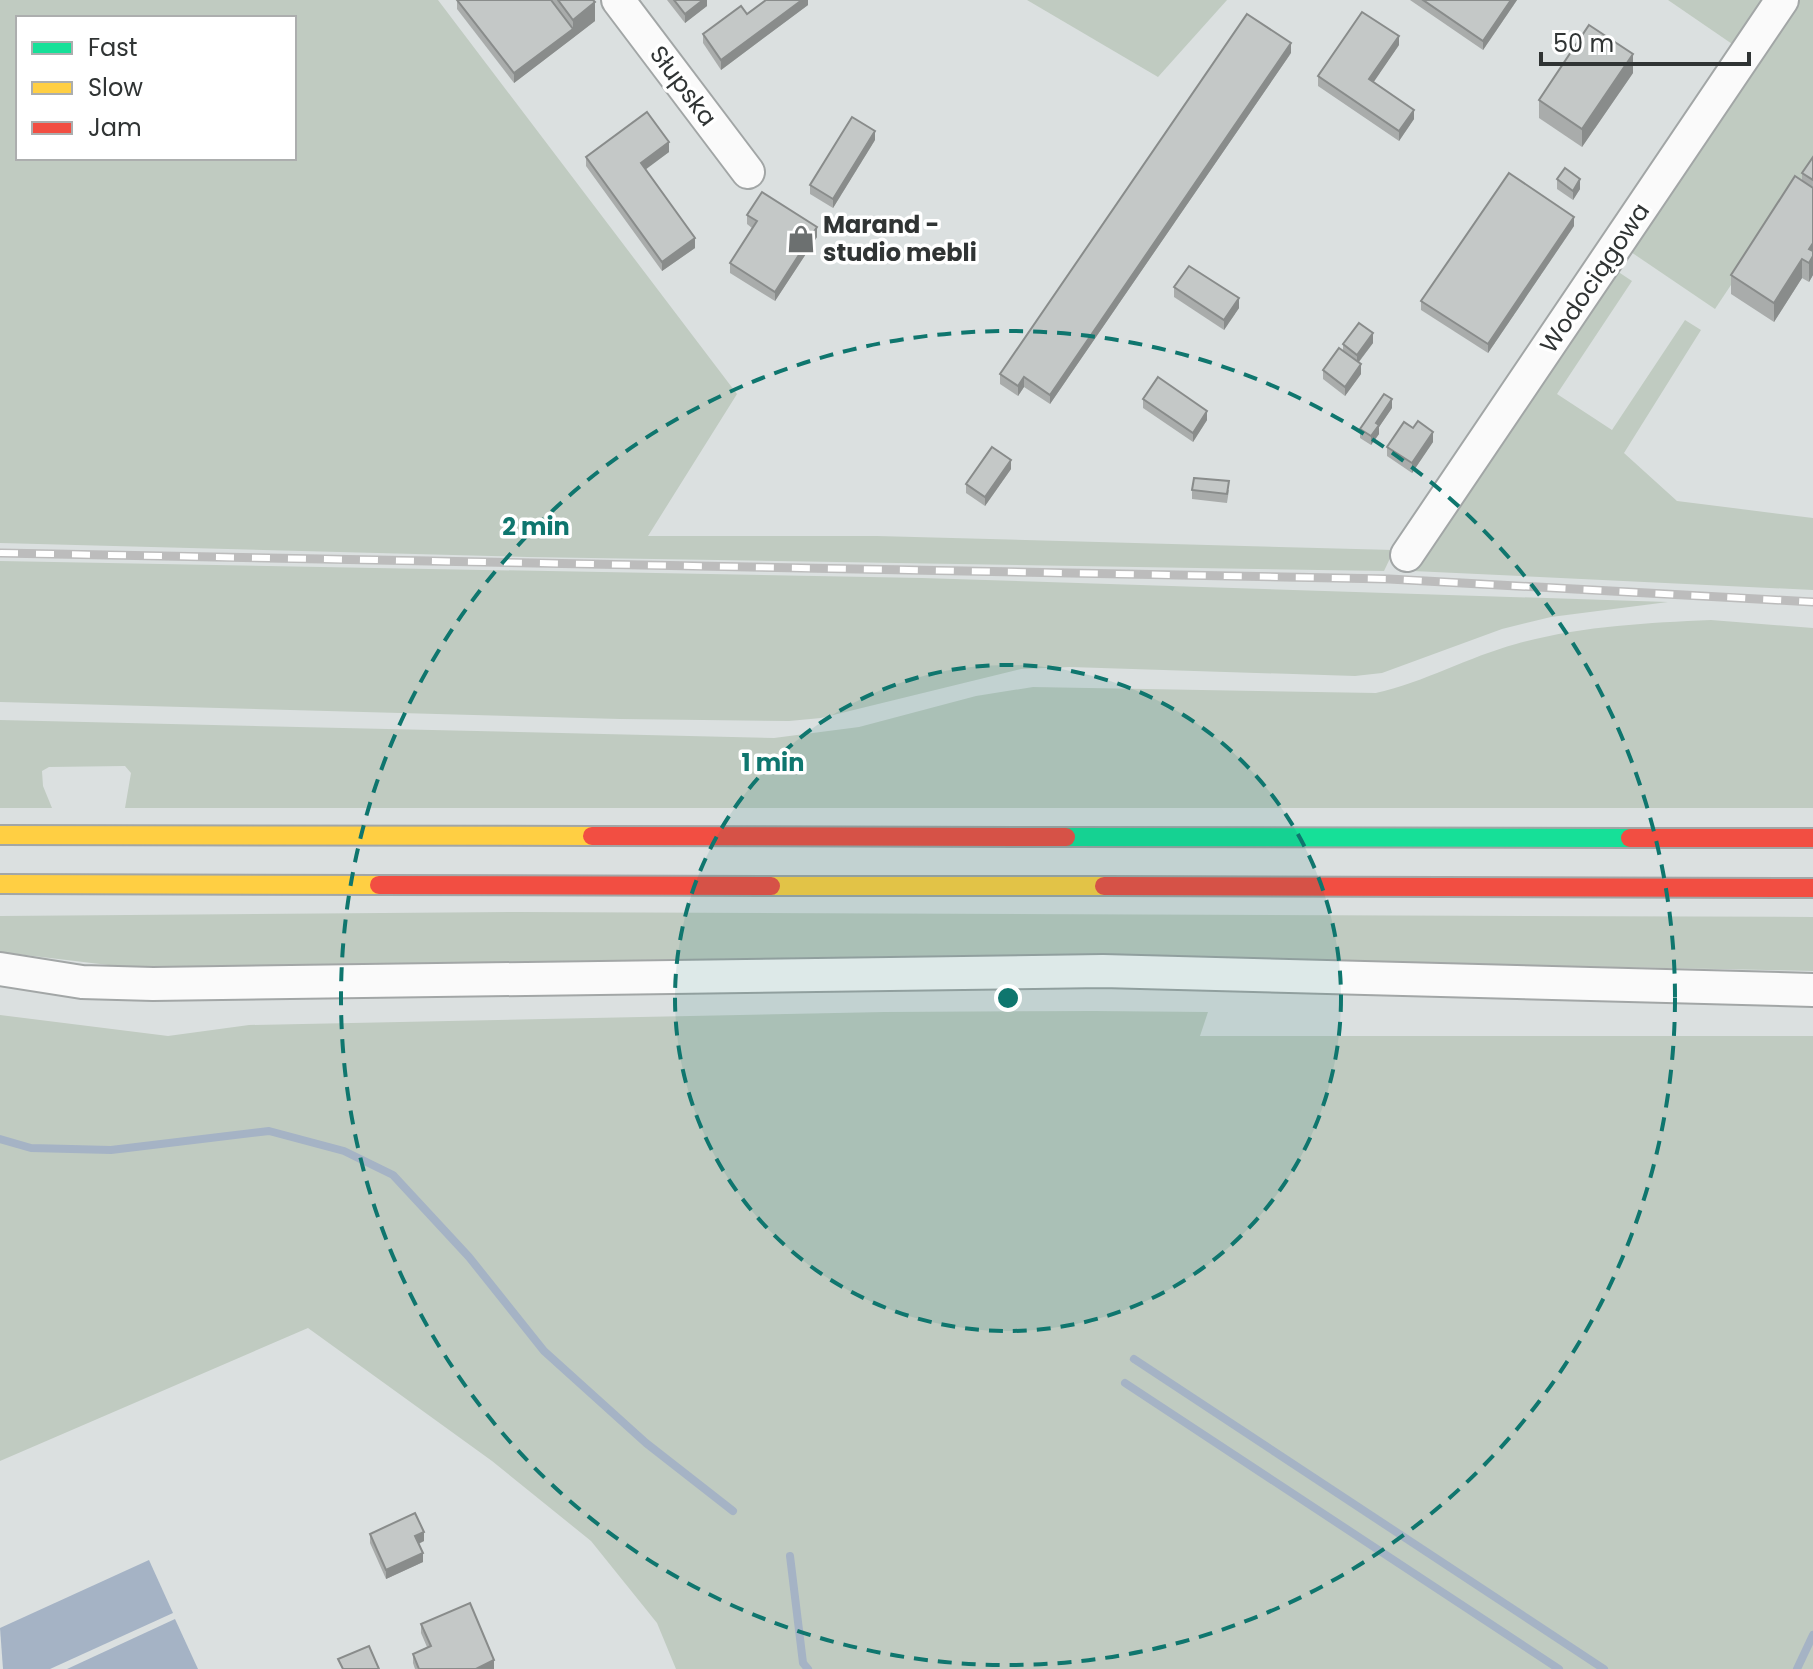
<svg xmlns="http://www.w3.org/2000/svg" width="1813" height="1669" viewBox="0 0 1813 1669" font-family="Poppins,sans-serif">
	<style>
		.green { fill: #c0cbc1; fill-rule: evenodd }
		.water { fill: #a5b3c5 }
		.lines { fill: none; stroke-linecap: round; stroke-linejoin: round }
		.stream { stroke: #a5b3c5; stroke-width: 8 }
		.street-casing { stroke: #a2a6a6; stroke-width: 36 }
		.fast-casing { stroke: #a2a6a6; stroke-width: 22 }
		.slow-casing { stroke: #a2a6a6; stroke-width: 22 }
		.jam-casing { stroke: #a2a6a6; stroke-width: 22 }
		.street { stroke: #fafafa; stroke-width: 32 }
		.fast { stroke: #16e098; stroke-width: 18 }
		.slow { stroke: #ffcf43; stroke-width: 18 }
		.jam { stroke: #f24e42; stroke-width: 18 }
		.rail-casing { stroke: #bcbcbc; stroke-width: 9 }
		.rail { stroke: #fff; stroke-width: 6; stroke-dasharray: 18; stroke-linecap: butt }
		.wall { fill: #a9acab }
		.shaded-wall { fill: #898c8b }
		.building { fill: #c4c8c7; stroke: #898c8b; stroke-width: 2 }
		.ring { fill: none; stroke: #0f766e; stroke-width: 4; stroke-dasharray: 14 10 }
		.labels { text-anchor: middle; stroke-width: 7; stroke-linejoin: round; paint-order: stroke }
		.street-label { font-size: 24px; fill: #303434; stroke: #fff }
		.poi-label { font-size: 24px; font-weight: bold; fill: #303434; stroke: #fff; text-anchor: start }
		.centre { fill: #0f766e; stroke: #fff; stroke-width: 4 }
		.ring-label { font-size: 24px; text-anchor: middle; font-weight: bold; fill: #0f766e; stroke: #fff; stroke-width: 7; stroke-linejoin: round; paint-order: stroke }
	</style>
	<rect width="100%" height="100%" fill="#dbe0e0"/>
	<g class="green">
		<path d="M0,0h438l299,394 -89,142h229l517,14 -10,21 -856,-14 -528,-14zM18,18h276v140h-276z"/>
		<path d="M1027,0h200l-69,77z"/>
		<path d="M1668,0h100l-30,48z"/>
		<path d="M1796,0h17v162l-98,147 -87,-59z"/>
		<path d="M1614,269l18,12 -75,113 55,36 73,-110 16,10 -77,123 53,48 136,17v72l-400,-19z"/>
		<path d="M0,561l922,17 746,24 -117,15 -49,12 -120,44 -27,3 -285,-9 -49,2 -200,49 -32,3 -169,-2 -620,-17z"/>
		<path d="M1711,620l102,8v180h-1688l6,-35 -6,-7 -76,1 -7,4 1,15 9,22h-52v-88l774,18 85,-11 117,-31 57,-9 343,6c49,-11 92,-36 140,-49 64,-18 130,-21 195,-24z"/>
		<path d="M519,912l1294,5v54l-806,-16 -882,12 -125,-15v-36z"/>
		<path d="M1094,1011l114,1 -8,24h613v633h-1137l-19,-46 -66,-82 -99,-80 -184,-133 -308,133v-446l168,21 81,-11 635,-13z"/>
	</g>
	<g class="water">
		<path d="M149,1560l24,53 -123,56h-47l-3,-41z"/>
		<path d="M175,1619l23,50h-131z"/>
	</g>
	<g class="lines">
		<g class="stream">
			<path d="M0,1139l31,9 80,2 158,-19 75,20 49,24 76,82 75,94 102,92 87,68"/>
			<path d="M1134,1359l470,310"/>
			<path d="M1125,1383l434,286"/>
			<path d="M790,1556l13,107 5,6"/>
			<path d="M1797,1669l16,-34"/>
		</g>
		<defs>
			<g id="street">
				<path d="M618,0l130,172"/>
				<path d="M1407,555l375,-555"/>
				<path d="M0,969l82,13 71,2 950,-13 710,19"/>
			</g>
			<path id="fast" d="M1066,837l564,1"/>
			<g id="slow">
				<path d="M0,835l592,1"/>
				<path d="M0,884l379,1"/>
				<path d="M771,886h333"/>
			</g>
			<g id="jam">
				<path d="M592,836l474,1"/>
				<path d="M1630,838h183"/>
				<path d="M379,885l392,1"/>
				<path d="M1104,886l709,2"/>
			</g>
		</defs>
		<use href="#street" class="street-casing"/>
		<use href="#fast" class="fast-casing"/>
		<use href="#slow" class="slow-casing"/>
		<use href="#jam" class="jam-casing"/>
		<use href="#street" class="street"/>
		<use href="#fast" class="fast"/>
		<use href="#slow" class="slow"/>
		<use href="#jam" class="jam"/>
		<defs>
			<path id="rail" d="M0,553l1389,26 424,23"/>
		</defs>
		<use href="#rail" class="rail-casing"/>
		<use href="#rail" class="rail"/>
	</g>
	<g class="wall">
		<path d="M457,0h136l2,21 -81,62 -57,-74z"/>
		<path d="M667,0h40v6l-22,17z"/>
		<path d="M808,0v5l-87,65 -18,-27v-9l44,-20z"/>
		<path d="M1410,0h107l-34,50z"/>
		<path d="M1399,45l-26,37 41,37 -15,22 -81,-55v-10z"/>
		<path d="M1291,53l-241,351 -26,-17 -6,9 -18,-12v-10z"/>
		<path d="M1633,73l-51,74 -43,-29v-18z"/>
		<path d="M875,140l-42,68 -23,-14v-9z"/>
		<path d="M669,152l-24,17 50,79 -33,23 -76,-105v-9z"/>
		<path d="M1813,157v118l-4,7 -7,-4 -28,44 -43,-28v-19l71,-94v-8z"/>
		<path d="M1557,179l23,10 -7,11 -16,-11z"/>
		<path d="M747,215l70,22 -42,64 -45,-28v-10l22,-35 -5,-4z"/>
		<path d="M1574,226l-86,127 -67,-43v-9z"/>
		<path d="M1174,287l65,21 -15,22 -50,-33z"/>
		<path d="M1373,343l-14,19 2,12 -16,22 -22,-17v-9l20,-19v-7z"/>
		<path d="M1143,399l64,21 -14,22 -50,-34z"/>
		<path d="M1392,408l-13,19v7l-8,11 -11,-7v-9z"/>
		<path d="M1433,442l-21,31 -25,-17v-9z"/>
		<path d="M1011,469l-26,37 -19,-13v-9z"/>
		<path d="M1192,490h37l-2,13 -35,-4z"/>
		<path d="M370,1534l54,7 -5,3 4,18 -37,17 -16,-36z"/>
		<path d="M421,1624l73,45h-79l-2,-6v-9l14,-7 -6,-14z"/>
	</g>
	<g class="shaded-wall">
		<path d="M703,0h4v6l-22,17v-9z"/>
		<path d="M802,0h6v5l-87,65v-10z"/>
		<path d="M1511,0h6l-34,50v-9z"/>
		<path d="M595,2v19l-22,17v-18z"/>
		<path d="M573,29v9l-59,45v-10z"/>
		<path d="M1399,36v9l-30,44v-10z"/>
		<path d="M1291,43v10l-241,351v-9z"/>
		<path d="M1633,54v19l-51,74v-18z"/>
		<path d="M1414,110v9l-15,22v-10z"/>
		<path d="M875,131v9l-42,68v-9z"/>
		<path d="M669,142v10l-28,21v-10z"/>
		<path d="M1580,179v10l-7,11v-9z"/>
		<path d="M1574,217v9l-86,127v-9z"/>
		<path d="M817,227v10l-42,64v-9z"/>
		<path d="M695,238v10l-33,23v-9z"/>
		<path d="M1813,243v32l-4,7v-33z"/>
		<path d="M1802,259v19l-28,44v-19z"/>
		<path d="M1239,298v10l-15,22v-10z"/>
		<path d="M1373,333v10l-16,21v-9z"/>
		<path d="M1361,364v10l-16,22v-9z"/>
		<path d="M1024,377v10l-6,9v-10z"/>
		<path d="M1392,399v9l-13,19v7l-8,11v-9l5,-13z"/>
		<path d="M1207,411v9l-14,22v-9z"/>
		<path d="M1433,432v10l-21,31v-10z"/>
		<path d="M1011,460v9l-26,37v-9z"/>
		<path d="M424,1532v9l-9,4v-9z"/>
		<path d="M423,1553v9l-37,17v-9z"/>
		<path d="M494,1660v9h-18z"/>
	</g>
	<g class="building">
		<path d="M457,0h94l22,29 -59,44z"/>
		<path d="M558,0h35l2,2 -22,18z"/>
		<path d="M674,0h29l-18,14z"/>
		<path d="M766,0h36l-81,60 -18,-26 38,-28 6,8z"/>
		<path d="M1423,0h88l-28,41z"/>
		<path d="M1362,12l37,24 -30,43 45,31 -15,21 -81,-55z"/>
		<path d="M1247,14l44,29 -241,352 -26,-18 -6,9 -18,-12z"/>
		<path d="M1589,25l44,29 -51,75 -43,-29z"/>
		<path d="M647,112l22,30 -28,21 54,75 -33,24 -76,-105z"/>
		<path d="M852,117l23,14 -42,68 -23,-14z"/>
		<path d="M1813,157v23l-11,-7z"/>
		<path d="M1565,168l15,11 -7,12 -16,-12z"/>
		<path d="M1509,173l65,44 -86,127 -67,-43z"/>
		<path d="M1795,176l18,12v55l-4,6 4,2v5l-4,7 -7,-4 -28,44 -43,-28z"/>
		<path d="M762,192l55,35 -42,65 -45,-29 27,-42 -10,-6z"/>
		<path d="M1189,266l50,32 -15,22 -50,-33z"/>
		<path d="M1359,323l14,10 -16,22 -14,-11z"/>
		<path d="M1339,348l22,16 -16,23 -22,-17z"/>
		<path d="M1158,377l49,34 -14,22 -50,-34z"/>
		<path d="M1384,394l8,5 -16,24 3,2 -8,11 -11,-7z"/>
		<path d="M1418,421l15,11 -21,31 -25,-16 17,-25 9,6z"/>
		<path d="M992,447l19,13 -26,37 -19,-13z"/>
		<path d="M1194,478l35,3 -2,13 -35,-4z"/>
		<path d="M415,1513l9,19 -9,4 8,17 -37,17 -16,-36z"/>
		<path d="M470,1603l24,57 -18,9h-57l-6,-15 18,-8 -10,-22z"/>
		<path d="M369,1646l10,23h-36l-5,-10z"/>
	</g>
	<circle cx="1008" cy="998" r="333" fill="#0f766e" fill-opacity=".12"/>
	<g class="ring">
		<circle cx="1008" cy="998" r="333"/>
		<circle cx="1008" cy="998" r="667"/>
	</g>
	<defs>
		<symbol id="shop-bare" viewBox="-9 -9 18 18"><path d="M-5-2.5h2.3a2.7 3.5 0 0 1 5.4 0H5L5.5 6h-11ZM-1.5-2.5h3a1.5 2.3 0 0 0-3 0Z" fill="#6c7070" stroke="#fff" stroke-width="2.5" paint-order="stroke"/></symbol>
	</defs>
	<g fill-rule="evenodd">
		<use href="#shop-bare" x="781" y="219" width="40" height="40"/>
	</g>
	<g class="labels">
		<g class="street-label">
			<text transform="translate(683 86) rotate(53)" y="8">Słupska</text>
			<text transform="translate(1595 278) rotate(-56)" y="8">Wodociągowa</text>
		</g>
		<g class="poi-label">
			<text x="823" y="233">Marand -<tspan x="823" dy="28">studio mebli</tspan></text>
		</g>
	</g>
	<circle cx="1008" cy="998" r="12" class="centre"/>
	<g class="ring-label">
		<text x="536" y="535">2 min</text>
		<text x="773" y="771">1 min</text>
	</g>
	<rect x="16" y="16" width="280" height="144" fill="#ffffff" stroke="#acaeae" stroke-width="2"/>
	<rect x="32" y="42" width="40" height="12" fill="#16e098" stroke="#acaeae" stroke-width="2"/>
	<text x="88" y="56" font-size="24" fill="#303434">Fast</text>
	<rect x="32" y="82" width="40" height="12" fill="#ffcf43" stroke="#acaeae" stroke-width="2"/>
	<text x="88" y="96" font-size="24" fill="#303434">Slow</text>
	<rect x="32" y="122" width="40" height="12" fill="#f24e42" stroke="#acaeae" stroke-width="2"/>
	<text x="88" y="136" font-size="24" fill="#303434">Jam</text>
	<path d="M1541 52v12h208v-12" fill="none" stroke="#303434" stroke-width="4"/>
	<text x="1553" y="52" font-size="24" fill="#303434" stroke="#ffffff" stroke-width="6" paint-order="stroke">50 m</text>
</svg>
